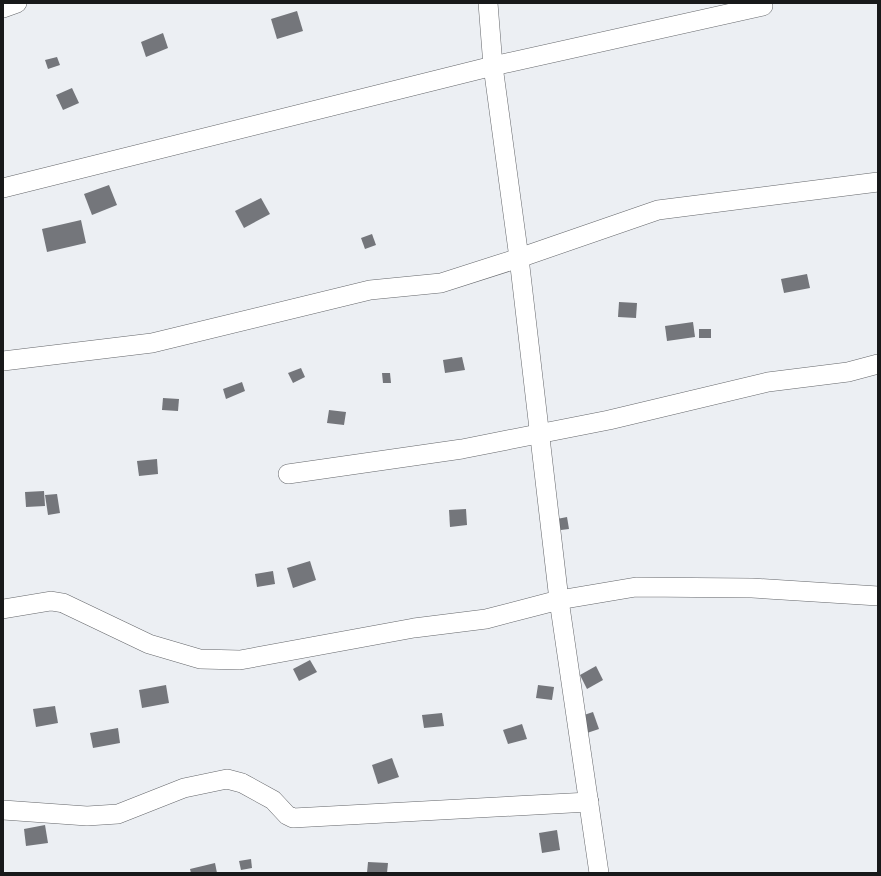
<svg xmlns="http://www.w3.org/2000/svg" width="881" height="876" viewBox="0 0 881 876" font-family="Bitter,serif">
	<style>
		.building { fill: #74767b }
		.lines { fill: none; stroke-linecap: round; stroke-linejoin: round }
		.street-casing { stroke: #64666a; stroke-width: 20 }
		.street { stroke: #fff; stroke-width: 19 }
	</style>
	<rect width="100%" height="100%" fill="#eceff3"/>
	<g class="building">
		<path d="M297,11l6,20 -26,8 -6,-20z"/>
		<path d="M163,33l5,15 -22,9 -5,-15z"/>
		<path d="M57,57l3,8 -12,4 -3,-9z"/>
		<path d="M72,88l7,15 -16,7 -7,-15z"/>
		<path d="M109,185l8,20 -25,10 -8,-21z"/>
		<path d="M261,198l9,16 -26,14 -9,-17z"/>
		<path d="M81,220l5,23 -39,9 -5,-23z"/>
		<path d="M372,234l4,11 -11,4 -4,-11z"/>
		<path d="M807,274l3,14 -26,5 -3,-14z"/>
		<path d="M619,302l18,1 -1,15 -18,-1z"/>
		<path d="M693,322l2,15 -28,4 -2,-15z"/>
		<rect x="699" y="329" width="12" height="9"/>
		<path d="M462,357l3,13 -20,3 -2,-13z"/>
		<path d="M301,368l4,9 -12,6 -5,-10z"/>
		<path d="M382,373h8l1,10h-8z"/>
		<path d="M242,382l3,9 -19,8 -3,-10z"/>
		<path d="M163,398l16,1 -1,12 -16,-1z"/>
		<path d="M329,410l17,2 -2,13 -17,-2z"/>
		<path d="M157,459l1,15 -19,2 -2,-15z"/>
		<path d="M44,491l1,15 -19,1 -1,-15z"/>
		<path d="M57,494l3,19 -12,2 -3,-20z"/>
		<path d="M466,509l1,16 -17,2 -1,-17z"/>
		<path d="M567,517l2,12 -16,2 -1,-11z"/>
		<path d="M310,561l6,19 -23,8 -6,-20z"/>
		<path d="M273,571l2,13 -18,3 -2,-13z"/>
		<path d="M310,660l7,12 -18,9 -6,-12z"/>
		<path d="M596,666l7,14 -16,9 -7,-14z"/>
		<path d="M166,685l3,18 -27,5 -3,-18z"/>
		<path d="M538,685l16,2 -2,13 -16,-2z"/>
		<path d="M55,706l3,17 -22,4 -3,-18z"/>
		<path d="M593,712l6,17 -15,5 -6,-17z"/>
		<path d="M442,713l2,13 -20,2 -2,-13z"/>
		<path d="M522,724l5,15 -19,5 -5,-14z"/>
		<path d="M118,728l2,15 -27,5 -3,-15z"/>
		<path d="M392,758l7,19 -21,7 -6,-19z"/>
		<path d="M45,825l3,18 -22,3 -2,-17z"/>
		<path d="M557,830l3,20 -18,3 -3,-20z"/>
		<path d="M251,859l1,9 -11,2 -2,-9z"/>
		<path d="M368,862l20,1 -1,10h-20z"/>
		<path d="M215,863l2,10h-26l-1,-4z"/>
	</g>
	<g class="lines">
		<defs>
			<g id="street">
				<path d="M488,3l5,63 26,192 40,342 40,273"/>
				<path d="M3,8l14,-5"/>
				<path d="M3,188l490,-122 270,-60"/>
				<path d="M3,361l149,-18 218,-53 71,-7 78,-25 139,-48 220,-28"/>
				<path d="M288,474l174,-25 147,-29 159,-38 80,-10 30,-8"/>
				<path d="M3,609l48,-8 12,2 86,41 51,15 40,1 174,-32 72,-9 73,-19 77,-13 116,1 126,8"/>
				<path d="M3,810l84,6 31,-2 66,-26 43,-9 15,4 31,17 14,15 6,3 296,-16"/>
			</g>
		</defs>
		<use href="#street" class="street-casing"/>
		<use href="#street" class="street"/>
	</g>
	<rect width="881" height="876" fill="none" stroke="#18191a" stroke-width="8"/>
</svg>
